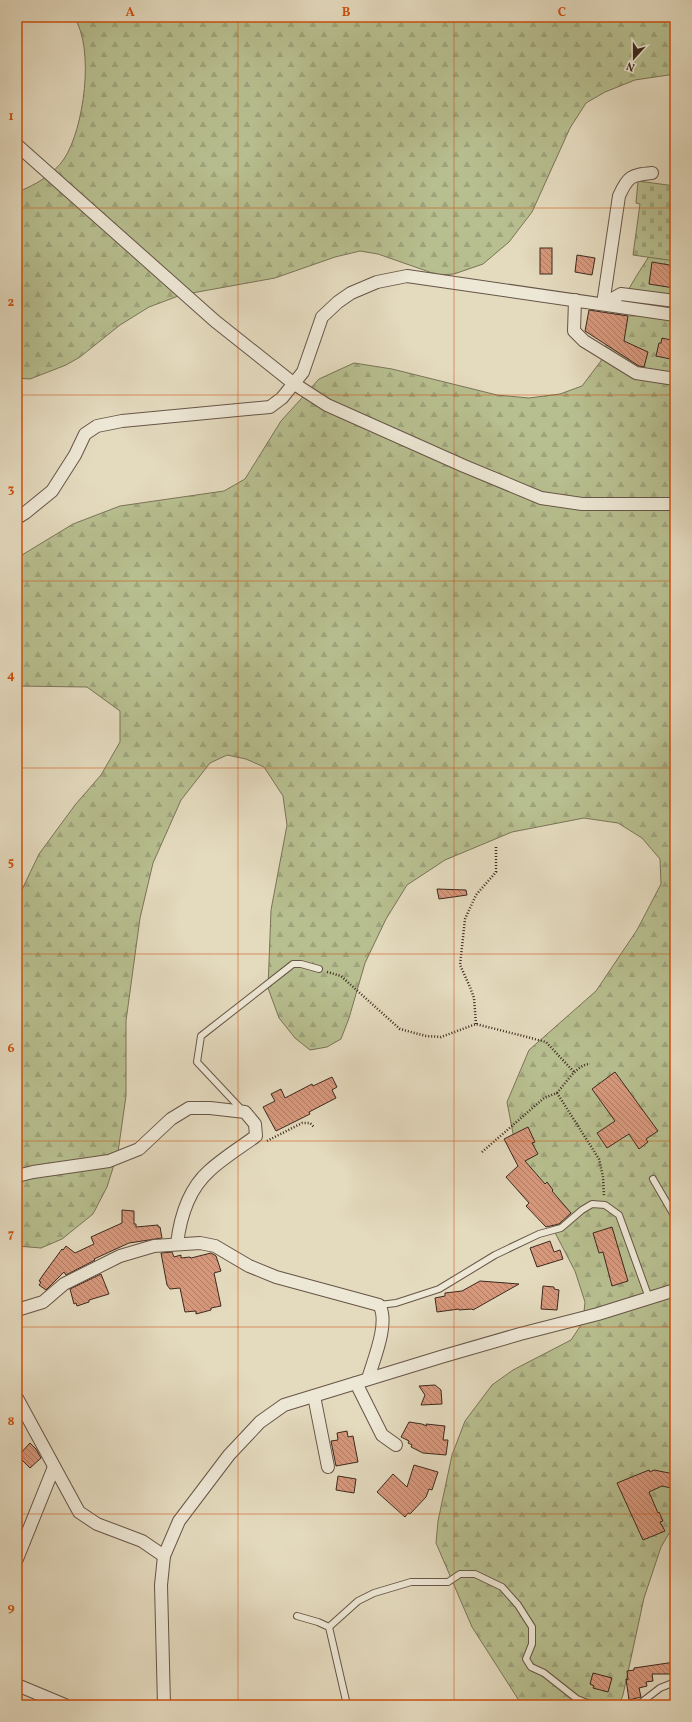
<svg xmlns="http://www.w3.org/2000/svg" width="692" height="1722" viewBox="0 0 692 1722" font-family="Vollkorn,serif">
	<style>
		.forest { fill: url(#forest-firs); stroke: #7a7457 }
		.cemetery { fill: url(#cemetery-stones); stroke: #7a7457 }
		.building { fill: url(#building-back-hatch); stroke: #3d291f }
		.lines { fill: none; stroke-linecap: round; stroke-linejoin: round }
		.lane-casing { stroke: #675547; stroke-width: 8 }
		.street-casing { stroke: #675547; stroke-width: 14 }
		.path { stroke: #3d291f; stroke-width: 2.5; stroke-dasharray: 1 2; stroke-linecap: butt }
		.lane { stroke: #ede7d5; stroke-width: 6 }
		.street { stroke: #ede7d5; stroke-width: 12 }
		.grid { fill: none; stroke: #ce520f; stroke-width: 1; stroke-opacity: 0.55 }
		.neatline { fill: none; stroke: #ce520f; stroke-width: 1.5 }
		.grid-label { font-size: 13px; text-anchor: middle; font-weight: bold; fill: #ce520f }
	</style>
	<defs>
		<pattern id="forest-firs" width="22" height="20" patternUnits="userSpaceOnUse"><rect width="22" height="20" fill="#b7be8f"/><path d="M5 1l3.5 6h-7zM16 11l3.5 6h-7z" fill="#9ea37b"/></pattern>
		<pattern id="cemetery-stones" width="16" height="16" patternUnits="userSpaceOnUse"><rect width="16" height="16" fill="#b7be8f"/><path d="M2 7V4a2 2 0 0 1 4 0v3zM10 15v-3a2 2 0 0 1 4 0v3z" fill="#9ea37b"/></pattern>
		<pattern id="building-back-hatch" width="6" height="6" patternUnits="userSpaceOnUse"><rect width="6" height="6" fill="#d7987c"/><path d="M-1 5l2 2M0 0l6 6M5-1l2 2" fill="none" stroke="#b07c65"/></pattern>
	</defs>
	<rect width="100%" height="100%" fill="#e4dabe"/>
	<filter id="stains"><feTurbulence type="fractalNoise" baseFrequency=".005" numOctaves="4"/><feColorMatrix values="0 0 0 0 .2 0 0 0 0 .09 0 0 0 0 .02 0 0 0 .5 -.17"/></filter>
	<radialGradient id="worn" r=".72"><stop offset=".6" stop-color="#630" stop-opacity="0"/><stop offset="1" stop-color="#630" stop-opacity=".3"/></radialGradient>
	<g class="forest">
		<path d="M74,17h601v57l-40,6 -30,12 -19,11 -16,25 -38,84 -23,30 -26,22 -29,10 -16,1 -60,-21 -18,-3 -25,6 -60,21 -94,17 -32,12 -29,18 -40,32 -14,8 -36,14 -13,-1v-186c17,-6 37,-18 47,-33 20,-30 31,-111 10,-142z"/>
		<path d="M675,237v1286l-14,24 -17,51 -21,97 -4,10h-94l-7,-6 -46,-72 -36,-84 2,-22 14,-66 13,-34 27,-36 21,-15 58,-30 12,-18 2,-20 -10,-31 -37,-71 -23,-56 -8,-42 22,-52 67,-59 41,-61 24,-46 -1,-25 -18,-21 -24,-15 -34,-5 -72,14 -67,28 -38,25 -21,34 -21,44 -16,55 -8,21 -14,8 -17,3 -15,-12 -16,-20 -11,-30 3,-78 16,-85 -4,-29 -19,-29 -18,-8 -19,-4 -17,8 -29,37 -28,63 -13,55 -14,103v75l-8,56 -11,35 -14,27 -31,25 -21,9 -24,-2v-346l22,-46 36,-49 26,-30 19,-33v-31l-33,-24 -70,-1v-128l56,-34 47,-18 104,-15 21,-12 36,-58 38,-42 35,-16 38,6 105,26 32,3 31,-4 22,-8 19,-25 19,-57 17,-29 18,-28z"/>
	</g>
	<path class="cemetery" d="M638,181l37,5v75l-42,-6 7,-51 -4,-1z"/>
	<g class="building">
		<rect x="540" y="248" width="12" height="26"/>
		<path d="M577,255l18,3 -3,17 -17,-3z"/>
		<path d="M652,262l23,4 -1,22 -25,-4z"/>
		<path d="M589,310l39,6 -4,25 24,11 -4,15 -5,-1 -54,-35z"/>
		<path d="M662,338l13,3v19l-19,-4 3,-13h2z"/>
		<path d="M437,889l29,1 1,5 -28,4z"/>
		<path d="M615,1072l43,59 -12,8 2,3 -9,7 -10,-15 -22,14 -10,-15 18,-12 -23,-32z"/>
		<path d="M332,1077l5,10 -5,3 4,8 -27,14 1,2 -34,17 -13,-24 12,-6 -4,-7 10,-5 4,9 27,-14 1,2z"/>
		<path d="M528,1127l7,15 -3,1 6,11 -13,7 20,23 2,-2 6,8 -1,1 19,22 -12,11 -13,3 -20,-21 3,-3 -23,-26 12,-11 -14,-27z"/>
		<path d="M122,1210l12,1v13h2v3l22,-2v2h2l2,11 -33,5 -35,16 1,1 -29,15 -2,-3 -18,18 -7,-5 2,-3 -2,-1 4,-6 19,-26 1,1 3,-4 9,7 19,-9 -3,-7 31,-14z"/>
		<path d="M612,1227l16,54 -16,5 -9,-34 -4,1 -6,-20z"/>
		<path d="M550,1241l4,11 6,-2 3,9 -26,8 -7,-19z"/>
		<path d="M172,1252l2,5 7,-2v3l9,-1 1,1 20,-5 5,3 5,15 -7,2 7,33 -10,2v2l-15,4v-3l-11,1 -5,-24 -10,1 -3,-4 -6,-32z"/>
		<path d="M101,1274l8,20 -20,6v2l-12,4 -1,-3 -2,1 -4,-15z"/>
		<path d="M480,1281l39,3 -46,26 -1,-1 -13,1v-1l-22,3 -2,-14 10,-2v-3l17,-2z"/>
		<path d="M543,1286l11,1v2l5,1 -2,20 -16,-1z"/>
		<path d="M435,1385l6,5 1,14 -21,1 4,-10 -6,-9z"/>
		<path d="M409,1422l13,2 5,2 -1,-2 19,2 -2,14h5l-2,15 -23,-2 -12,-6 1,-2 -4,-2 1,-2 -8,-4z"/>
		<path d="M347,1431l1,6 5,-1 5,26 -22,4 -5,-25 7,-1 -1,-7z"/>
		<path d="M30,1443l6,6 5,9 -11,10 -12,-12z"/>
		<path d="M414,1465l24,7 -6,18 -3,-1 -3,8 -16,17 -2,-1 -3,4 -28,-25 16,-18 14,13z"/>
		<path d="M649,1470l1,2 4,-2 20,4 -3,14 -9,-2 -13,6 9,21 1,-1 4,9 -3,1 5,9 -22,9 -26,-57z"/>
		<path d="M338,1476l18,3 -2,14 -18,-3z"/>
		<path d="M675,1662v12h-23l1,7 -7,1 1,4 -8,2 2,9 -12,3 -3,-21 2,1 -1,-9 7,-1v-2z"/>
		<path d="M593,1673l19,5 -4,14 -15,-4 1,-2 -4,-2z"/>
	</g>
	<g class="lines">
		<defs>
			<g id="lane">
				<path d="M242,1110l-45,-48 4,-26 92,-72h8l18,5"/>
				<path d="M653,1179l22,38"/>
				<path d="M379,1305l17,-2 43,-14 56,-34 44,-21 22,-6 21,-18 10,-6 13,1 14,10 30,83"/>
				<path d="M297,1616l21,6 11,5 29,-26 16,-8 37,-11h37l12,-8h15l27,13 16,18 14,22v17l-6,15 5,8 13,6 33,26 15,6"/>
				<path d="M329,1627l18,78"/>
				<path d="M638,1705l22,-17 15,-6"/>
			</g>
			<g id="street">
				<path d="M17,145l198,176 78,62 34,22 137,61 77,32 41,6h93"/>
				<path d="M575,300l-1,31 10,10 52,32 39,6"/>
				<path d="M603,304l16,-108c9,-20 12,-21 33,-23"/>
				<path d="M603,304l18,-10 54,7"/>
				<path d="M17,518l8,-5 27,-22 23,-36 10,-21 12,-8 25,-5 148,-14 12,-9 21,-26 19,-55 16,-15 13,-9 26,-11 30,-6 268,39"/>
				<path d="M17,1176l16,-4 76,-11 30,-12 32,-30 18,-11h21l35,4 10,12 1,12c-15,11 -33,22 -47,35 -21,19 -29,47 -32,73"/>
				<path d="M17,1310l26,-8 21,-18 56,-28 34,-10 46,-3 15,3 34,20 27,11 103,28c11,17 -6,56 -11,74"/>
				<path d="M356,1383l26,52 14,10"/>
				<path d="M314,1396l14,71"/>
				<path d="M17,1398l62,114 18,12 45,17 22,15"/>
				<path d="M17,1559l37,-92"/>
				<path d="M17,1685l48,20"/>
				<path d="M164,1705l-3,-120 3,-29 15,-35 50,-66 31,-33 24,-17 160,-49 76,-22 78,-20 77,-24"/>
			</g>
		</defs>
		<use href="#lane" class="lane-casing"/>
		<use href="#street" class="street-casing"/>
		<g class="path">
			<path d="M327,972l14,4 59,53 26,7 15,1 35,-13 51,13 19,5 29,31"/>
			<path d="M476,1024l-2,-26 -4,-11 -10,-22 5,-46 11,-24 20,-23v-27"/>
			<path d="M557,1093c8,-9 20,-29 33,-29"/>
			<path d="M267,1141l35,-18h8l4,4"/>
			<path d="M482,1152l62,-54 13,-5 42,66 4,18 1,20"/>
		</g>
		<use href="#lane" class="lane"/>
		<use href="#street" class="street"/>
	</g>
	<path class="grid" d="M238,17v1688M454,17v1688M17,208h658M17,395h658M17,581h658M17,768h658M17,954h658M17,1141h658M17,1327h658M17,1514h658"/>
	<rect width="692" height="1722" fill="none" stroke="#e4dabe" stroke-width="44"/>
	<g transform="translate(634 58) rotate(201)" stroke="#ede7d5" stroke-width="3" paint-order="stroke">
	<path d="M0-3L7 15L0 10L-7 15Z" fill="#3d291f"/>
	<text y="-6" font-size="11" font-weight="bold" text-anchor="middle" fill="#3d291f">N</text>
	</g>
	<rect x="22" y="22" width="648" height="1678" class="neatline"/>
	<g class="grid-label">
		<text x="130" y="16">A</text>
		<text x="346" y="16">B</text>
		<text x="562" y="16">C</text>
		<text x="11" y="120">1</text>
		<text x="11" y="306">2</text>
		<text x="11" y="493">3</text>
		<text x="11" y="679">4</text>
		<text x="11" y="866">5</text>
		<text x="11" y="1052">6</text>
		<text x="11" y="1238">7</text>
		<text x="11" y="1425">8</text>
		<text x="11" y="1611">9</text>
	</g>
	<rect width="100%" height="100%" filter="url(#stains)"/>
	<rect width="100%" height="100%" fill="url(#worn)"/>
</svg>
